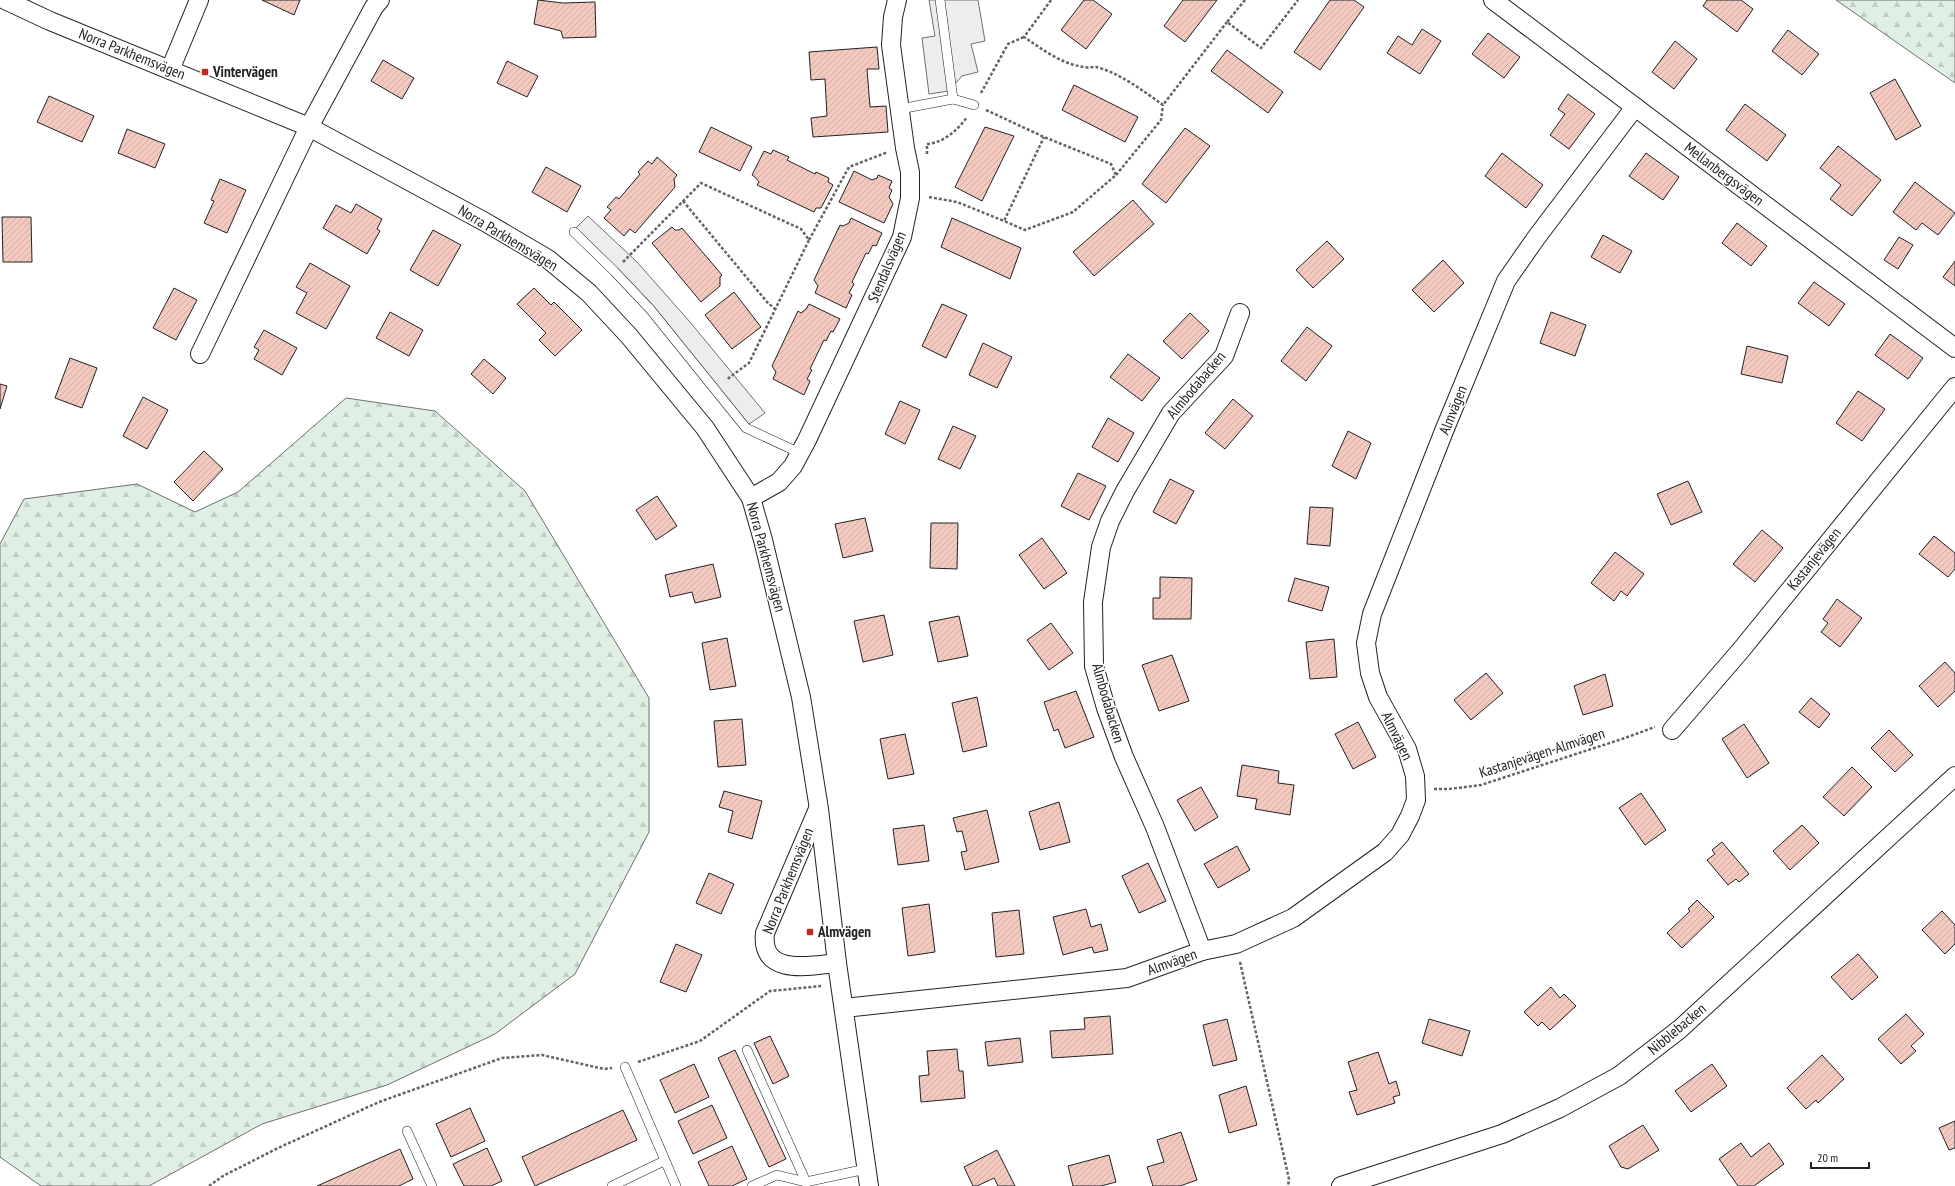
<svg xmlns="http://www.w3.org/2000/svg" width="1955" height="1186" viewBox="0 0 1955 1186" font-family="'PT Sans Narrow',sans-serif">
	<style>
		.forest { fill: url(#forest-firs); stroke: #6f6f6f }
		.parking { fill: #ededed; stroke: #6f6f6f }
		.building { fill: url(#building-hatch); stroke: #222 }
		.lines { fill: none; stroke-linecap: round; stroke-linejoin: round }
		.lane-casing { stroke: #222; stroke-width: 10 }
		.street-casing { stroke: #222; stroke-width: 20 }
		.path { stroke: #646464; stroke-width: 2.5; stroke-dasharray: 3 2; stroke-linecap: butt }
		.lane { stroke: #fff; stroke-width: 9 }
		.street { stroke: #fff; stroke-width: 18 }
		.poi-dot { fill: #c62828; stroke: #fff; stroke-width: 1.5 }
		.labels { text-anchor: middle; stroke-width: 3; stroke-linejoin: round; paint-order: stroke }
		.street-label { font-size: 15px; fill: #222; stroke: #fff }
		.poi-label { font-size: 15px; font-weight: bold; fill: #222; stroke: #fff; text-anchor: start }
	</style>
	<defs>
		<pattern id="forest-firs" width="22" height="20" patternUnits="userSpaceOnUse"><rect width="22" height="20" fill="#e0efe3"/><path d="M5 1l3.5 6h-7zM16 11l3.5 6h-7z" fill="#c0cdc2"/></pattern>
		<pattern id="building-hatch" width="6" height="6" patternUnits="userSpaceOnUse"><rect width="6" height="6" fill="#f3c9c0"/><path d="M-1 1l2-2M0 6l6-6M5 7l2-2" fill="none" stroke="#d0aca5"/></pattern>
	</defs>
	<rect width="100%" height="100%" fill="#fff"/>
	<g class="forest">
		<path d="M1836,0h119v83z"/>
		<path d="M346,398l89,13 90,80 124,207v134l-74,142 -80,60 -108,51 -125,39 -113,62h-108l-41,-29v-613l24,-45 113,-15 58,28 43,-20z"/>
	</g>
	<g class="parking">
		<path d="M929,0h49l7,41 -14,3 7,28 -16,4 -13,15 -20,3 -7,-56 13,-2z"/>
		<path d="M588,216l49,46 53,60 75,91 -17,12 -172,-197z"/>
	</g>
	<g class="building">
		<path d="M262,0h38l-6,15z"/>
		<path d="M538,0l25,3 32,-1 1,35 -33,1 -2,-7 -27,-7z"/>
		<path d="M1084,0h9l19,14 -26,35 -25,-19z"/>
		<path d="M1183,0h34l-32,42 -21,-16z"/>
		<path d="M1330,0h24l10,7 -44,63 -26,-18z"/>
		<path d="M1707,0h34l12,9 -16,23 -34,-26z"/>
		<path d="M1422,29l19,12 -21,33 -33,-21 11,-17 14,9z"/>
		<path d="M1788,30l31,24 -17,21 -30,-24z"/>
		<path d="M1488,33l32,24 -16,21 -32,-24z"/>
		<path d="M1675,41l22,18 -23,30 -22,-17z"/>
		<path d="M877,47l2,22h-12l3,38 16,-1 2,26 -75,5 -2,-19 16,-2 -2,-37 -14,1 -2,-28z"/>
		<path d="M1227,50l56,42 -15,21 -57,-42z"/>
		<path d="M383,60l31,18 -12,21 -31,-18z"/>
		<path d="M507,61l31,15 -11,21 -30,-14z"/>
		<path d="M1895,79l26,47 -25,14 -26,-47z"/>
		<path d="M1074,85l64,32 -13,25 -63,-32z"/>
		<path d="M1568,94l27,20 -26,35 -19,-14 15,-21 -7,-5z"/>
		<path d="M49,96l45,20 -12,26 -45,-20z"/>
		<path d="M1745,104l41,31 -19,26 -41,-31z"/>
		<path d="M711,127l41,20 -12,24 -41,-19z"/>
		<path d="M985,127l29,9 -32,65 -27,-14z"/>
		<path d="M1185,128l25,18 -44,57 -24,-19z"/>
		<path d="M127,129l38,15 -10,24 -37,-15z"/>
		<path d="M1838,146l43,34 -29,36 -22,-17 11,-14 -21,-17z"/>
		<path d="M773,150l16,7 -2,3 28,14 1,-2 13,6 -1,4 5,3 -12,23h-5l-2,4 -57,-27 2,-3 -3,-4 -4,-3 12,-24 7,3z"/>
		<path d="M1502,153l41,32 -17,23 -41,-32z"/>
		<path d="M1646,153l33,24 -16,23 -34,-24z"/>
		<path d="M657,157l20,18 -3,4 1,8 -40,46 -5,-4 -6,7 -20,-18 7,-8 -4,-3 9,-10 3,2 21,-25 -2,-2 10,-11 4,3z"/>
		<path d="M546,167l35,19 -14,26 -35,-20z"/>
		<path d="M854,171l18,9 5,-2 1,-3 14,6 -3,7 3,2 -3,7 4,7 -9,19 -45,-21z"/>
		<path d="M220,179l26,11 -19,43 -23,-10 10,-22 -3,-1z"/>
		<path d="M1915,182l40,31 -17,22 -16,-12 -6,7 -23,-18z"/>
		<path d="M1133,200l21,24 -60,52 -21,-24z"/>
		<path d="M356,204l26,15 -5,10 3,2 -13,23 -44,-26 13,-23 15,8z"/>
		<path d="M2,217h29l1,45h-29z"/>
		<path d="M851,218l31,15 -6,13 -3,-1 -5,9 -2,-1 -14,29 2,2 -5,9 3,2 -6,13 -31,-15 3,-7 -4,-6 26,-55 3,1 6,-3z"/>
		<path d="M952,218l69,30 -11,31 -69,-32z"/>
		<path d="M1737,223l30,23 -16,20 -29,-23z"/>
		<path d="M672,227l3,3h4l3,-2 40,47 -2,2v9l-19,16 -49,-59z"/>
		<path d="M433,230l28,15 -23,41 -28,-16z"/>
		<path d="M1603,235l29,16 -12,22 -29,-16z"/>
		<path d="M1899,237l14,8 -15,24 -14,-9z"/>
		<path d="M1327,241l17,18 -31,29 -17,-18z"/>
		<path d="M1443,260l21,23 -30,29 -22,-22z"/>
		<path d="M1955,261v25l-12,-9z"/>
		<path d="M310,263l40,23 -24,43 -30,-16 11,-20 -11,-6z"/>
		<path d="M1814,282l31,22 -16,22 -31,-23z"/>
		<path d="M174,288l23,12 -21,40 -23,-12z"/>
		<path d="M534,288l17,17 3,-3 28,28 -27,26 -16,-16 7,-7 -29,-29z"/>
		<path d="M734,292l27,35 -29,22 -27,-34z"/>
		<path d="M809,304l31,15 -7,13 -2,-1 -5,10 -2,-1 -14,29 2,1 -5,9 3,2 -6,14 -31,-16 3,-7 -4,-6 26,-55 3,2 5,-4z"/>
		<path d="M942,304l25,11 -21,43 -24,-12z"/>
		<path d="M390,312l33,18 -14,26 -33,-18z"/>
		<path d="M1551,312l35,13 -11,31 -35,-13z"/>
		<path d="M1190,313l19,18 -27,28 -19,-18z"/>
		<path d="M1307,327l25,19 -26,35 -25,-20z"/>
		<path d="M264,330l33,18 -15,27 -28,-16 5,-9 -5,-3z"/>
		<path d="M1890,334l33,24 -15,21 -33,-24z"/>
		<path d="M983,343l29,14 -15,31 -28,-13z"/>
		<path d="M1747,346l41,10 -6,27 -41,-9z"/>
		<path d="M1128,354l32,24 -18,23 -32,-24z"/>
		<path d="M70,358l27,10 -15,40 -27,-10z"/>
		<path d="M484,359l22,19 -13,16 -22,-20z"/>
		<path d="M0,384l7,2 -7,23z"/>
		<path d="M1858,391l27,18 -23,32 -26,-18z"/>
		<path d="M143,397l25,13 -21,39 -24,-13z"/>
		<path d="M1233,399l20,17 -28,33 -20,-16z"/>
		<path d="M900,401l20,9 -15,34 -20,-10z"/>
		<path d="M1108,418l26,15 -16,29 -26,-15z"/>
		<path d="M953,426l23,10 -16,33 -22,-10z"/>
		<path d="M1348,431l23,12 -15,36 -24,-13z"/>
		<path d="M204,451l19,18 -30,32 -19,-19z"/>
		<path d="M1078,473l28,13 -17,34 -28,-14z"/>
		<path d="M1170,479l24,12 -18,33 -23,-12z"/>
		<path d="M1688,481l14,31 -31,13 -14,-31z"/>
		<path d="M657,496l20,30 -21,14 -20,-30z"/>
		<path d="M1310,507l23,1 -3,38 -23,-2z"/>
		<path d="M865,518l8,33 -30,7 -8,-34z"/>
		<path d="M931,523h27l-1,46 -27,-1z"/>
		<path d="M1762,530l21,18 -28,34 -22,-18z"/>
		<path d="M1934,536l21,17v16l-7,8 -29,-23z"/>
		<path d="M1042,538l25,35 -23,16 -25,-34z"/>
		<path d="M1615,552l29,22 -17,22 -6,-5 -7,10 -23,-18z"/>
		<path d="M713,564l8,33 -26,6 -3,-11 -22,5 -5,-22z"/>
		<path d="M1160,577l32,1 -1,41h-38v-21h7z"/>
		<path d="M1295,578l34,9 -7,24 -34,-10z"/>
		<path d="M1837,599l25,19 -22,29 -19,-15 7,-9 -5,-4z"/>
		<path d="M884,615l9,40 -30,7 -9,-41z"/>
		<path d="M959,616l9,40 -30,6 -9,-40z"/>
		<path d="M1051,623l22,30 -24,17 -22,-30z"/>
		<path d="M727,638l9,48 -26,4 -8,-47z"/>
		<path d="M1334,639l3,38 -27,2 -4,-37z"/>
		<path d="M1172,655l17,46 -30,10 -17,-46z"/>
		<path d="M1945,662l10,11v18l-17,16 -19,-21z"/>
		<path d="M1486,673l17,20 -32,27 -17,-20z"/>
		<path d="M1605,674l8,32 -30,9 -9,-29z"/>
		<path d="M1076,691l18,46 -29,11 -7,-19 -4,2 -10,-29z"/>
		<path d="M977,697l10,49 -24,6 -11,-49z"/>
		<path d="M1811,698l19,16 -11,14 -20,-16z"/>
		<path d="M742,719l4,46 -28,2 -4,-46z"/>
		<path d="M1358,722l18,35 -23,12 -18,-35z"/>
		<path d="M1744,724l25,39 -22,15 -25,-39z"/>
		<path d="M1889,730l24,25 -18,17 -24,-24z"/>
		<path d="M905,734l9,40 -26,5 -8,-40z"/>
		<path d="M1242,765l37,6 -1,12 16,2 -4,30 -35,-6 2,-10 -20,-3z"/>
		<path d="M1852,767l20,20 -28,29 -21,-19z"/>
		<path d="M1201,787l17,30 -23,14 -18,-31z"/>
		<path d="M724,791l38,10 -10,38 -24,-7 5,-21 -14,-4z"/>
		<path d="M1641,793l25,37 -21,15 -26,-37z"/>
		<path d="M1059,802l11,40 -30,8 -11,-38z"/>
		<path d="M987,810l12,52 -34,8 -4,-18 6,-1 -5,-20 -5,1 -4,-14z"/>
		<path d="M924,825l5,36 -31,4 -5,-36z"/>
		<path d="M1802,825l17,18 -29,27 -17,-19z"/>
		<path d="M1722,842l27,32 -10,8 -3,-3 -8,6 -21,-25 8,-6 -3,-4z"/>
		<path d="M1237,846l13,24 -32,18 -14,-24z"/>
		<path d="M1148,863l18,38 -27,12 -17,-37z"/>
		<path d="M709,873l25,11 -13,30 -25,-11z"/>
		<path d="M1697,900l17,17 -32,31 -15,-15 23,-22 -2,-2z"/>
		<path d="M929,904l6,48 -27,4 -6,-48z"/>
		<path d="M1086,909l5,18 10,-3 7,26 -14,3 -2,-6 -29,8 -10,-38z"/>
		<path d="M1019,910l5,44 -28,3 -4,-44z"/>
		<path d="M1942,911l13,14v19l-10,10 -23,-24z"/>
		<path d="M676,944l26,11 -16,37 -26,-10z"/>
		<path d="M1858,954l20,23 -26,23 -21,-23z"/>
		<path d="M1551,987l9,11 4,-4 12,12 -26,24 -8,-8 -4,4 -14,-14z"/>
		<path d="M1906,1014l18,20 -13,12 5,5 -15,13 -23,-25z"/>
		<path d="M1110,1016l3,38 -61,4 -2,-27 35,-2 -1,-11z"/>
		<path d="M1227,1019l10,41 -24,6 -10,-41z"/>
		<path d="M1429,1019l41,12 -8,25 -40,-13z"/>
		<path d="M770,1036l19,40 -16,8 -19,-41z"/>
		<path d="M1020,1038l3,24 -35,4 -3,-24z"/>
		<path d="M957,1049l2,22h4l2,27 -44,4 -2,-26 10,-1 -2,-24z"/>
		<path d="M735,1050l51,109 -17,8 -51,-109z"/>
		<path d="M1378,1052l11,32 7,-3 4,14 -7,2 2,6 -38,12 -8,-23 8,-2 -9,-28z"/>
		<path d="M1822,1055l22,24 -26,24 -2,-3 -10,9 -19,-21z"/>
		<path d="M694,1064l15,33 -34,16 -15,-33z"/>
		<path d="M1712,1064l15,22 -36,26 -16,-21z"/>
		<path d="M1246,1086l11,39 -28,8 -10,-38z"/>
		<path d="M712,1105l15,33 -34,16 -15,-33z"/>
		<path d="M470,1108l15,33 -34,16 -15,-33z"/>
		<path d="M623,1110l14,30 -102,46 -13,-29z"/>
		<path d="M1955,1121v27l-6,2 -10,-22z"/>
		<path d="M1643,1125l16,25 -31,19 -7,-2 -12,-21z"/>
		<path d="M1181,1132l16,48 -17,6h-27l-6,-19 17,-5 -7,-22z"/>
		<path d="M1741,1143l10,14 18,-14 15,21 -30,22h-16l-19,-27z"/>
		<path d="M732,1146l15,33 -15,7h-23l-11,-24z"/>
		<path d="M487,1148l15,33 -11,5h-27l-11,-22z"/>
		<path d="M400,1149l13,30 -14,7h-82z"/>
		<path d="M997,1150l18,36h-17l-4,-8 -17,8h-4l-9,-19z"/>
		<path d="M1109,1155l7,27 -15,4h-28l-5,-20z"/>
	</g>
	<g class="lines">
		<defs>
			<g id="lane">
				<path d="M940,0l13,99"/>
				<path d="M900,109l53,-10 21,6"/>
				<path d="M574,232l40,39 36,38 96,119 54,25"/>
				<path d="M747,1050l59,132"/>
				<path d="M625,1067l51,119"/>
				<path d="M407,1131l25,55"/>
				<path d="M612,1186l52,-25"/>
				<path d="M752,1186l25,-11 29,7 60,-13"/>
			</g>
			<g id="street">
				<path d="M5,0l45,21 259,106 176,95 63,37 41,34 40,43 76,92 46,70 12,42 38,157 18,112 18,154 32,223"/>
				<path d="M1493,0l462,348"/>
				<path d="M170,70l29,-70"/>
				<path d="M200,354l109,-227 65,-120 6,-7"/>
				<path d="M751,498l28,-16 14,-16 14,-26 95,-203 8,-39v-26l-5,-24 -14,-103 2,-28 4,-17"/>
				<path d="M1672,730l69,-80 214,-263"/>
				<path d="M818,809l-53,124c-5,43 44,33 72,30"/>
				<path d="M1202,951l-47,-124 -31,-70 -18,-49 -12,-42 -1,-64 8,-55 9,-26 15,-30 46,-78 53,-57 16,-43"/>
				<path d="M844,1008l283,-30 75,-27 34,-7 57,-26 92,-66 15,-17 10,-19 6,-16 -1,-24 -8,-27 -29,-52 -8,-24 -4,-30 6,-29 72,-183 62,-150 30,-43 99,-131"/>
				<path d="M1341,1186l161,-52 58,-26 59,-32 61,-47 275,-253"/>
			</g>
		</defs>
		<use href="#lane" class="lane-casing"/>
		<use href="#street" class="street-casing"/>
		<g class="path">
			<path d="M1051,0l-27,37c18,12 37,27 60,30 4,1 8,0 12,0 22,5 49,25 67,38l64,-83"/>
			<path d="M1245,0l-18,22 34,26 37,-48"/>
			<path d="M981,93l27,-49 16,-7"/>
			<path d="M986,110l58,27 67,27 5,11 -43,37 -48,18 -21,-9 40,-84"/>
			<path d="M927,154v-10c16,-1 31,-14 40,-27"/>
			<path d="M1116,175l45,-55 2,-15"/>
			<path d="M929,197l28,5 47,19"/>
			<path d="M683,201l84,101 8,7"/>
			<path d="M809,240l40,-73 39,-15"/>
			<path d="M623,262l78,-79 100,46 8,11 -60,123 -23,17"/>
			<path d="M1434,789h15l32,-4 141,-46 33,-12"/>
			<path d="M1240,962l49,217 -1,7"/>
			<path d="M638,1062l62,-21 70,-50 51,-5"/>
			<path d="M209,1186l14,-10 55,-28 101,-46 123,-44 40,-3 62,14 8,-1"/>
		</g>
		<use href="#lane" class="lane"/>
		<use href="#street" class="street"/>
	</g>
	<g class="poi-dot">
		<rect x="201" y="68" width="8" height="8" rx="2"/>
		<rect x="806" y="928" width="8" height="8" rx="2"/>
	</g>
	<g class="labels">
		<g class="street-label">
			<text transform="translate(132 54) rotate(22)" y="5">Norra Parkhemsvägen</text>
			<text transform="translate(1724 174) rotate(37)" y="5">Mellanbergsvägen</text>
			<text transform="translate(508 238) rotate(31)" y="5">Norra Parkhemsvägen</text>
			<text transform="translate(887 267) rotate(-67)" y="5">Stendalsvägen</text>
			<text transform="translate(1196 385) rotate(-50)" y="5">Almbodabacken</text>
			<text transform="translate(1453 410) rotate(-68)" y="5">Almvägen</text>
			<text transform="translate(766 557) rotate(75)" y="5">Norra Parkhemsvägen</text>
			<text transform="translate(1814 559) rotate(-51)" y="5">Kastanjevägen</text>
			<text transform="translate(1108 703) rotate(74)" y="5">Almbodabacken</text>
			<text transform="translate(1397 736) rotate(64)" y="5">Almvägen</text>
			<text transform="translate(1542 753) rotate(-18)" y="5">Kastanjevägen-Almvägen</text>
			<text transform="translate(788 881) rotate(-68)" y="5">Norra Parkhemsvägen</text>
			<text transform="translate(1172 962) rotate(-20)" y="5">Almvägen</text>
			<text transform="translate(1677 1029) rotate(-40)" y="5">Nibblebacken</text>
		</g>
		<g class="poi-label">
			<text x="213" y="77">Vintervägen</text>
			<text x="818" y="937">Almvägen</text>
		</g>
	</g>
	<path d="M1811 1162v6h58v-6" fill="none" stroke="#222222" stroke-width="2"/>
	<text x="1817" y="1162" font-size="12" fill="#222222" stroke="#ffffff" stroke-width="3" paint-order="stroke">20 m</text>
</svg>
